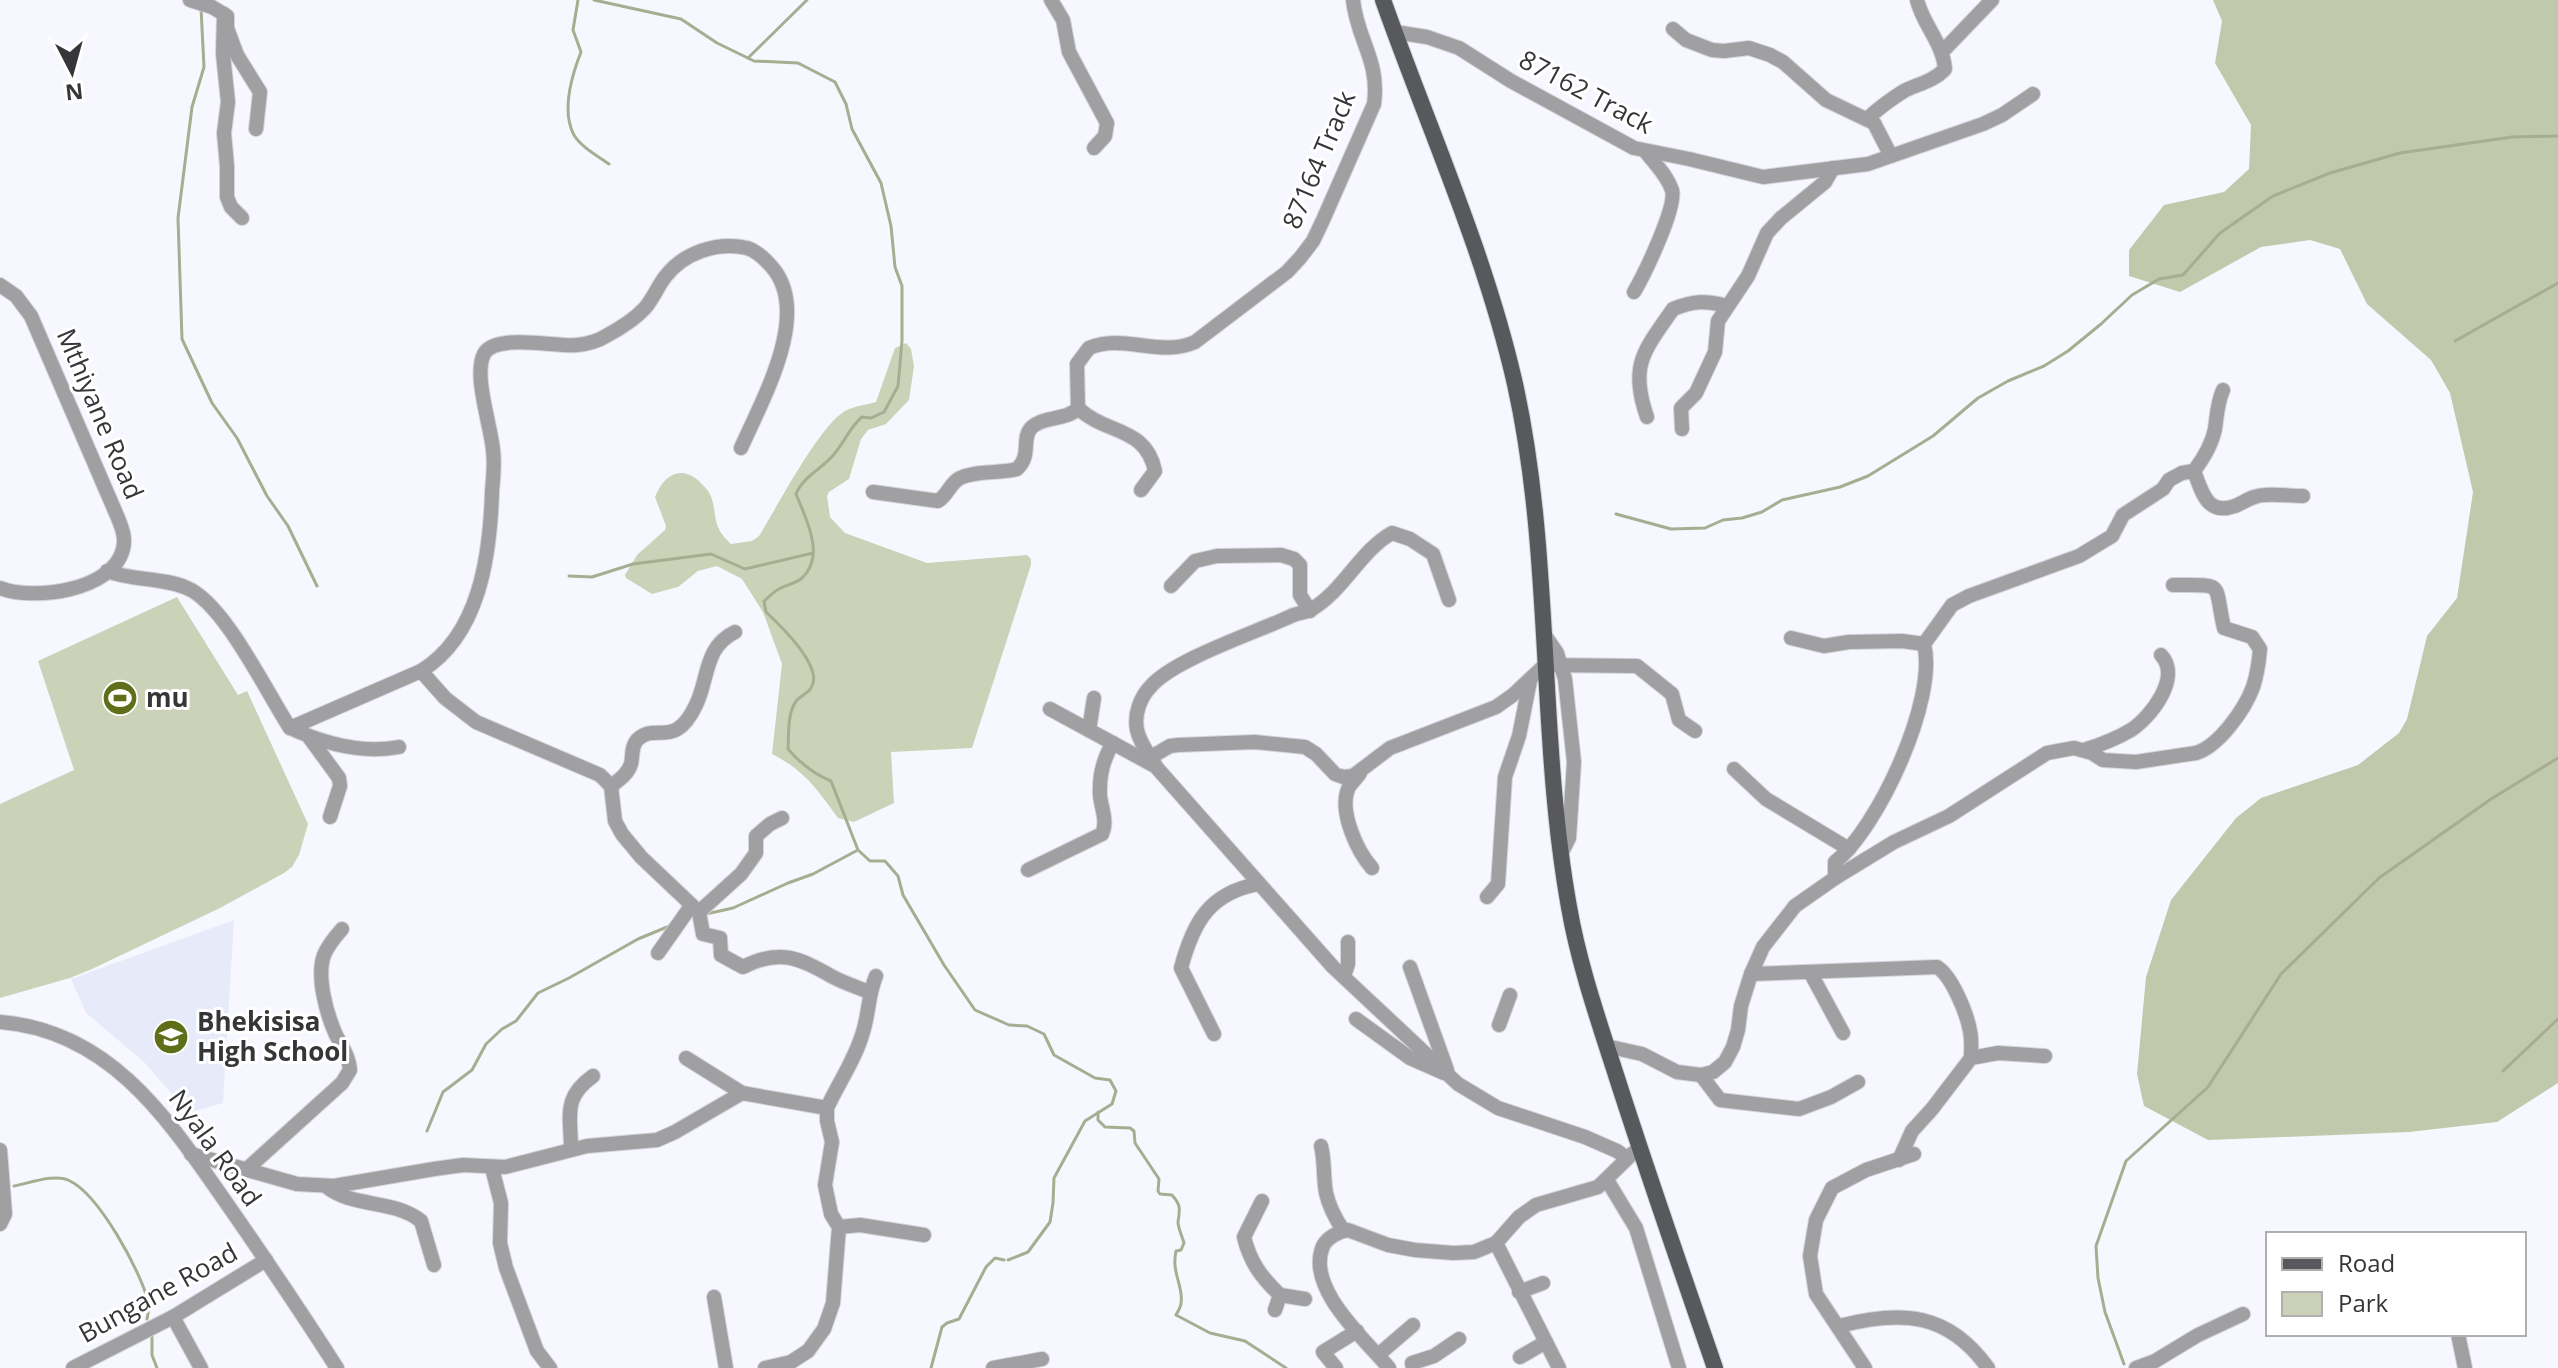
<svg xmlns="http://www.w3.org/2000/svg" width="2558" height="1368" viewBox="0 0 2558 1368" font-family="'Open Sans',sans-serif">
	<style>
		.built { fill: #e7ebf9 }
		.green { fill: #cbd2b8 }
		.forest { fill: #c1c9ac }
		.lines { fill: none; stroke-linecap: round; stroke-linejoin: round }
		.stream { stroke: #a6ad90; stroke-width: 3 }
		.minor-casing { stroke: #d4d5db; stroke-width: 16 }
		.major-casing { stroke: #d4d5db; stroke-width: 18 }
		.minor { stroke: #a0a0a3; stroke-width: 14 }
		.major { stroke: #58595d; stroke-width: 16 }
		.labels { text-anchor: middle; stroke-width: 6; stroke-linejoin: round; paint-order: stroke }
		.street-label { font-size: 26px; fill: #363639; stroke: #fff }
		.poi-label { font-size: 26px; font-weight: bold; fill: #363639; stroke: #fff; text-anchor: start }
	</style>
	<rect width="100%" height="100%" fill="#f7f8ff"/>
	<path class="built" d="M234,920l-11,183 -34,10 -45,-51 -58,-49 -15,-34z"/>
	<g class="green">
		<path d="M906,343l5,6 3,17 -5,34 -23,24 -18,6 -7,9 -12,40 -20,13 -2,4 3,21 15,16 82,30 100,-8 4,4v6l-59,183 -81,4 3,51 -40,19 -16,-4c-21,-29 -34,-48 -66,-64l10,-90 -19,-52 -21,-33 -25,-13 -19,5 -20,16 -26,7 -26,-16 -1,-3 12,-20 28,-25 1,-4 -11,-29c12,-30 34,-32 53,-6 8,11 5,27 11,38 2,5 8,11 12,15l21,-3 7,-5c18,-29 60,-110 86,-125 9,-5 21,-6 31,-9l19,-54z"/>
		<path d="M177,597l61,98 9,-4 61,133 -9,31 -7,12 -8,6 -64,35 -128,61 -22,9 -70,20v-194l74,-34 -36,-109z"/>
	</g>
	<path class="forest" d="M2213,0h345v1083l-61,39 -88,10 -201,8 -64,-34 -7,-32 9,-97 25,-77 65,-82 25,-20 97,-33 41,-32 8,-14 20,-83 30,-38 16,-106 -23,-99 -19,-33 -64,-56 -27,-55 -30,-9 -49,7 -81,45 -51,-16v-26l35,-45 60,-13 25,-23 2,-44 -36,-62 7,-42z"/>
	<g class="lines">
		<g class="stream">
			<path d="M578,0l-5,30 8,22c-9,23 -20,59 -7,83 7,12 24,21 35,29"/>
			<path d="M594,0l87,19 36,24 37,18 44,2 37,19 11,22 6,25 29,54 10,43 4,41 7,19v55l-4,45 -14,26 -13,6 -9,-1c-12,10 -17,24 -27,36 -11,15 -32,23 -39,41 10,25 30,62 6,84 -7,6 -16,7 -23,11 -6,3 -10,8 -15,12l2,11c14,13 59,56 45,76 -3,5 -10,8 -14,12 -10,12 -8,34 -9,49 12,14 26,25 43,32l27,69 12,11h15l13,15 5,19 41,70 31,45 34,15 18,1 17,8 10,21 41,23 15,2 6,11 -4,13 -27,17 -31,57 -1,25 -3,19 -22,30 -20,8"/>
			<path d="M201,8l3,59 -12,40 -14,111 4,121 30,64 25,35 30,58 21,30 29,60"/>
			<path d="M748,58l59,-58"/>
			<path d="M2455,341l103,-58"/>
			<path d="M1616,514l55,15 34,-1 18,-8 19,-2 20,-6 20,-12 58,-13 28,-11 65,-40 45,-38 30,-17 36,-15 24,-15 33,-27 31,-29 27,-16 24,-4 37,-42 53,-37 57,-23 70,-20 112,-16 46,-1"/>
			<path d="M569,576l23,1 41,-13 78,-10 34,15 68,-16"/>
			<path d="M706,914l27,-6 55,-25 25,-9 43,-23"/>
			<path d="M2503,1071l55,-52"/>
			<path d="M1098,1112v8l7,7 25,1 4,3 1,12 24,36 -1,12 2,3 12,1c9,10 8,14 6,27 0,6 4,14 6,21l-3,7 -5,1c-5,22 8,36 5,52 0,4 -3,8 -5,12l34,18 35,8 41,27"/>
			<path d="M427,1131l16,-39 29,-22 14,-26 16,-15 14,-8 22,-28 31,-15 69,-39 34,-14"/>
			<path d="M14,1186c16,-3 42,-13 56,-5 29,14 70,89 78,120 2,6 0,12 -1,18"/>
			<path d="M152,1336v19l5,13"/>
			<path d="M2124,1364l-19,-52 -7,-34 -2,-32 30,-85 82,-74 73,-113 98,-96 112,-79 67,-41"/>
			<path d="M931,1368l11,-41 5,-4 12,-4 27,-52 9,-9 9,2"/>
		</g>
		<defs>
			<g id="minor">
				<path d="M190,0l22,7 15,9v12l10,27 23,37 -4,37"/>
				<path d="M1051,0l12,20 6,32 38,71 -2,13 -11,12"/>
				<path d="M224,14l-1,40 5,48 -4,31 3,33v31l4,10 11,11"/>
				<path d="M1673,29l13,11 26,10 12,1 25,-3 21,7 13,7 43,38 48,23 17,33"/>
				<path d="M1395,32l32,5 32,11 52,33 123,67 55,11 74,18 105,-13 115,-40 19,-9 31,-21"/>
				<path d="M1943,51l49,-51"/>
				<path d="M1867,119c12,-11 24,-20 37,-28 14,-7 30,-10 41,-22 -2,-26 -22,-44 -28,-69"/>
				<path d="M0,285l16,11 15,20 87,202c4,10 8,20 5,31 -10,42 -90,52 -123,39"/>
				<path d="M1634,292c10,-17 43,-85 38,-102 -5,-15 -17,-26 -26,-38"/>
				<path d="M1078,408c28,27 68,18 77,63l-14,19"/>
				<path d="M1647,417c-18,-52 -3,-66 26,-108 20,-8 33,-9 54,-3"/>
				<path d="M1682,429l-1,-21 15,-15 19,-41 3,-31 30,-45 19,-43 14,-15 44,-36 8,-14"/>
				<path d="M2194,471c8,21 13,45 41,35 10,-4 18,-11 30,-11 12,-1 26,1 38,1"/>
				<path d="M873,492l65,9c10,-6 12,-18 22,-23 17,-8 39,-4 57,-9 15,-14 4,-30 14,-41 13,-13 36,-7 47,-20l-1,-44 12,-16c34,-15 71,10 106,-6l92,-70 13,-14 13,-17 10,-21 51,-116c6,-44 -17,-64 -21,-104"/>
				<path d="M107,571c26,10 55,6 80,17 37,15 80,105 103,140l131,-57c59,-36 69,-116 71,-179 1,-14 3,-28 1,-42 -2,-24 -20,-75 -9,-96 11,-21 72,-7 93,-9 10,-1 21,-4 29,-9 13,-7 29,-17 39,-28 8,-9 13,-22 20,-31 18,-24 52,-36 82,-29 10,3 17,10 24,18 42,46 -9,134 -30,182"/>
				<path d="M1171,586l24,-25 22,-5 64,-1 13,4 6,6v30l10,16"/>
				<path d="M1449,600l-16,-46 -23,-15 -18,-6c-32,18 -48,57 -80,76 -7,4 -16,4 -23,8 -35,16 -113,42 -137,68 -12,12 -18,29 -15,45 3,14 13,26 20,38l176,199 125,117 40,24 87,29 32,14 10,7"/>
				<path d="M1544,634l13,19 8,26 9,83 -5,76 -8,16"/>
				<path d="M1791,638l33,8 25,-4 53,-1 22,3"/>
				<path d="M421,671l24,27 31,24 124,53 11,11 4,35 7,13 19,23 58,55 4,22 17,4 1,17 22,12c37,-19 56,-9 90,10 11,6 24,10 36,15"/>
				<path d="M1050,709l103,56"/>
				<path d="M290,728c33,15 73,26 109,19"/>
				<path d="M1089,730l5,-32"/>
				<path d="M309,737l30,41 1,8 -10,31"/>
				<path d="M2084,750c16,-5 32,-11 47,-20 20,-13 51,-53 30,-75"/>
				<path d="M1151,757l19,-11 8,-1 77,-3 50,5 11,7 19,20 8,3 10,-1 37,-28 106,-41 17,-12 32,-30 92,1 35,28 7,26 16,11"/>
				<path d="M1734,769l32,30 83,50"/>
				<path d="M1360,773c-3,5 -10,11 -12,16 -9,23 9,62 24,79"/>
				<path d="M611,786c8,-6 17,-12 20,-22 2,-8 0,-17 6,-24 19,-19 37,11 59,-35 13,-27 8,-58 39,-73"/>
				<path d="M1028,870l74,-36c6,-13 -1,-26 -2,-39 -1,-19 3,-36 13,-52"/>
				<path d="M1835,878v-16c43,-34 103,-163 89,-218l28,-39 17,-9 110,-40 33,-20 11,-21 40,-26 6,-9 13,-7 12,-2c9,-12 18,-27 21,-42 2,-14 2,-25 8,-39"/>
				<path d="M1487,897l11,-13 7,-107 14,-41 11,-55"/>
				<path d="M699,912l42,-38 15,-21v-17l14,-12 12,-6"/>
				<path d="M658,953l33,-47"/>
				<path d="M1410,967l37,103"/>
				<path d="M1810,972l33,61"/>
				<path d="M1751,974l186,-7c15,9 30,47 33,64 2,9 1,19 1,27"/>
				<path d="M1344,976l4,-12v-22"/>
				<path d="M1356,1019l54,39 34,15"/>
				<path d="M0,1022c115,9 173,105 232,189 36,52 71,104 105,157"/>
				<path d="M1499,1025l11,-30"/>
				<path d="M1214,1034l-33,-66c12,-45 28,-75 77,-84"/>
				<path d="M1606,1046l36,8 35,18 24,3 12,-3 12,-10 8,-15 5,-17 3,-24 10,-32 12,-27 32,-41 40,-28 59,-36 55,-26 98,-63 27,-5 18,5 11,7 33,2 60,-9c23,-7 49,-44 57,-66 4,-12 6,-26 7,-38l-8,-12 -28,-9c-11,-47 3,-43 -51,-43"/>
				<path d="M686,1058l56,35 85,15c12,-26 28,-48 36,-76 6,-19 5,-37 13,-56"/>
				<path d="M1701,1075l19,25 79,9 32,-12 27,-15"/>
				<path d="M1321,1146c4,15 2,31 5,47 3,13 9,25 17,37"/>
				<path d="M571,1149c0,-33 -9,-51 22,-73"/>
				<path d="M0,1150l5,64 -5,10"/>
				<path d="M191,1154l106,30 37,2 100,-17 29,-4 42,2 82,-21 70,-6 18,-8 67,-39"/>
				<path d="M1899,1160l13,-29 20,-22 39,-51 27,-5 47,3"/>
				<path d="M492,1168l9,35 -1,40 6,25 31,83 13,17"/>
				<path d="M247,1169l95,-86 8,-13c-1,-13 -8,-24 -14,-35 -9,-20 -20,-58 -12,-80 4,-10 11,-18 18,-26"/>
				<path d="M1607,1180l29,48 43,140"/>
				<path d="M327,1187c26,21 67,12 94,34l13,44"/>
				<path d="M1262,1201l-18,36c6,25 17,40 36,58"/>
				<path d="M839,1227l21,-2 64,10"/>
				<path d="M1496,1243l63,125"/>
				<path d="M1519,1292l24,-9"/>
				<path d="M714,1297l12,71"/>
				<path d="M1275,1310l5,-15 25,4"/>
				<path d="M173,1317l28,51"/>
				<path d="M1839,1326c62,-16 109,-14 149,42"/>
				<path d="M2458,1334l7,34"/>
				<path d="M1378,1355l35,-30"/>
				<path d="M1520,1357l26,-15"/>
				<path d="M73,1368l100,-51 93,-57"/>
				<path d="M765,1368l26,-6 17,-11 16,-22 9,-26 6,-76 -8,-13 -6,-29 7,-43 -5,-21v-13"/>
				<path d="M993,1368l49,-9"/>
				<path d="M1336,1368l-13,-16 34,-21"/>
				<path d="M1389,1368c-23,-28 -84,-80 -66,-122 4,-8 16,-15 25,-16l40,15 27,5 38,3 21,-1 22,-9 23,-26 17,-12 62,-18 35,-34"/>
				<path d="M1413,1368l-1,-5 22,-7 25,-17"/>
				<path d="M1865,1368l-49,-74 -6,-38 6,-36 16,-32 34,-18 48,-16"/>
				<path d="M2136,1368l19,-7 43,-26 45,-21"/>
			</g>
			<path id="major" d="M1383,0c45,127 102,252 132,384 38,172 23,350 54,523 10,58 30,115 48,171 31,97 65,194 98,290"/>
		</defs>
		<use href="#minor" class="minor-casing"/>
		<use href="#major" class="major-casing"/>
		<use href="#minor" class="minor"/>
		<use href="#major" class="major"/>
	</g>
	<defs>
		<symbol id="stadium-disc" viewBox="-11 -11 22 22"><circle r="9.5" fill="#5f6e19" stroke="#fff"/><path d="M0-5a6.5 5 0 1 0 0 10a6.5 5 0 1 0 0-10ZM-3.5-1.8h7v3.6h-7Z" fill="#fff"/></symbol>
		<symbol id="school-disc" viewBox="-11 -11 22 22"><circle r="9.5" fill="#5f6e19" stroke="#fff"/><path d="M0-5L7-2L0 1L-7-2ZM-4 1L0 2.5L4 1V4Q0 6-4 4Z" fill="#fff"/></symbol>
	</defs>
	<g fill-rule="evenodd">
		<use href="#stadium-disc" x="100" y="678" width="40" height="40"/>
		<use href="#school-disc" x="151" y="1017" width="40" height="40"/>
	</g>
	<g class="labels">
		<g class="street-label">
			<text transform="translate(1586 92) rotate(28)" y="9">87162 Track</text>
			<text transform="translate(1319 160) rotate(-67)" y="9">87164 Track</text>
			<text transform="translate(100 414) rotate(67)" y="9">Mthiyane Road</text>
			<text transform="translate(215 1148) rotate(54)" y="9">Nyala Road</text>
			<text transform="translate(158 1293) rotate(-29)" y="9">Bungane Road</text>
		</g>
		<g class="poi-label">
			<text x="146" y="707">mu</text>
			<text x="197" y="1031">Bhekisisa<tspan x="197" dy="30">High School</tspan></text>
		</g>
	</g>
	<rect x="2266" y="1232" width="260" height="104" fill="#ffffff" stroke="#afafb0" stroke-width="2"/>
	<rect x="2282" y="1258" width="40" height="12" fill="#58595d" stroke="#afafb0" stroke-width="2"/>
	<text x="2338" y="1272" font-size="24" fill="#363639">Road</text>
	<rect x="2282" y="1292" width="40" height="24" fill="#cbd2b8" stroke="#afafb0" stroke-width="2"/>
	<text x="2338" y="1312" font-size="24" fill="#363639">Park</text>
	<g transform="translate(72 72) rotate(174)" stroke="#ffffff" stroke-width="6" paint-order="stroke">
	<path d="M0-6L14 30L0 20L-14 30Z" fill="#363639"/>
	<text y="-12" font-size="22" font-weight="bold" text-anchor="middle" fill="#363639">N</text>
	</g>
</svg>
